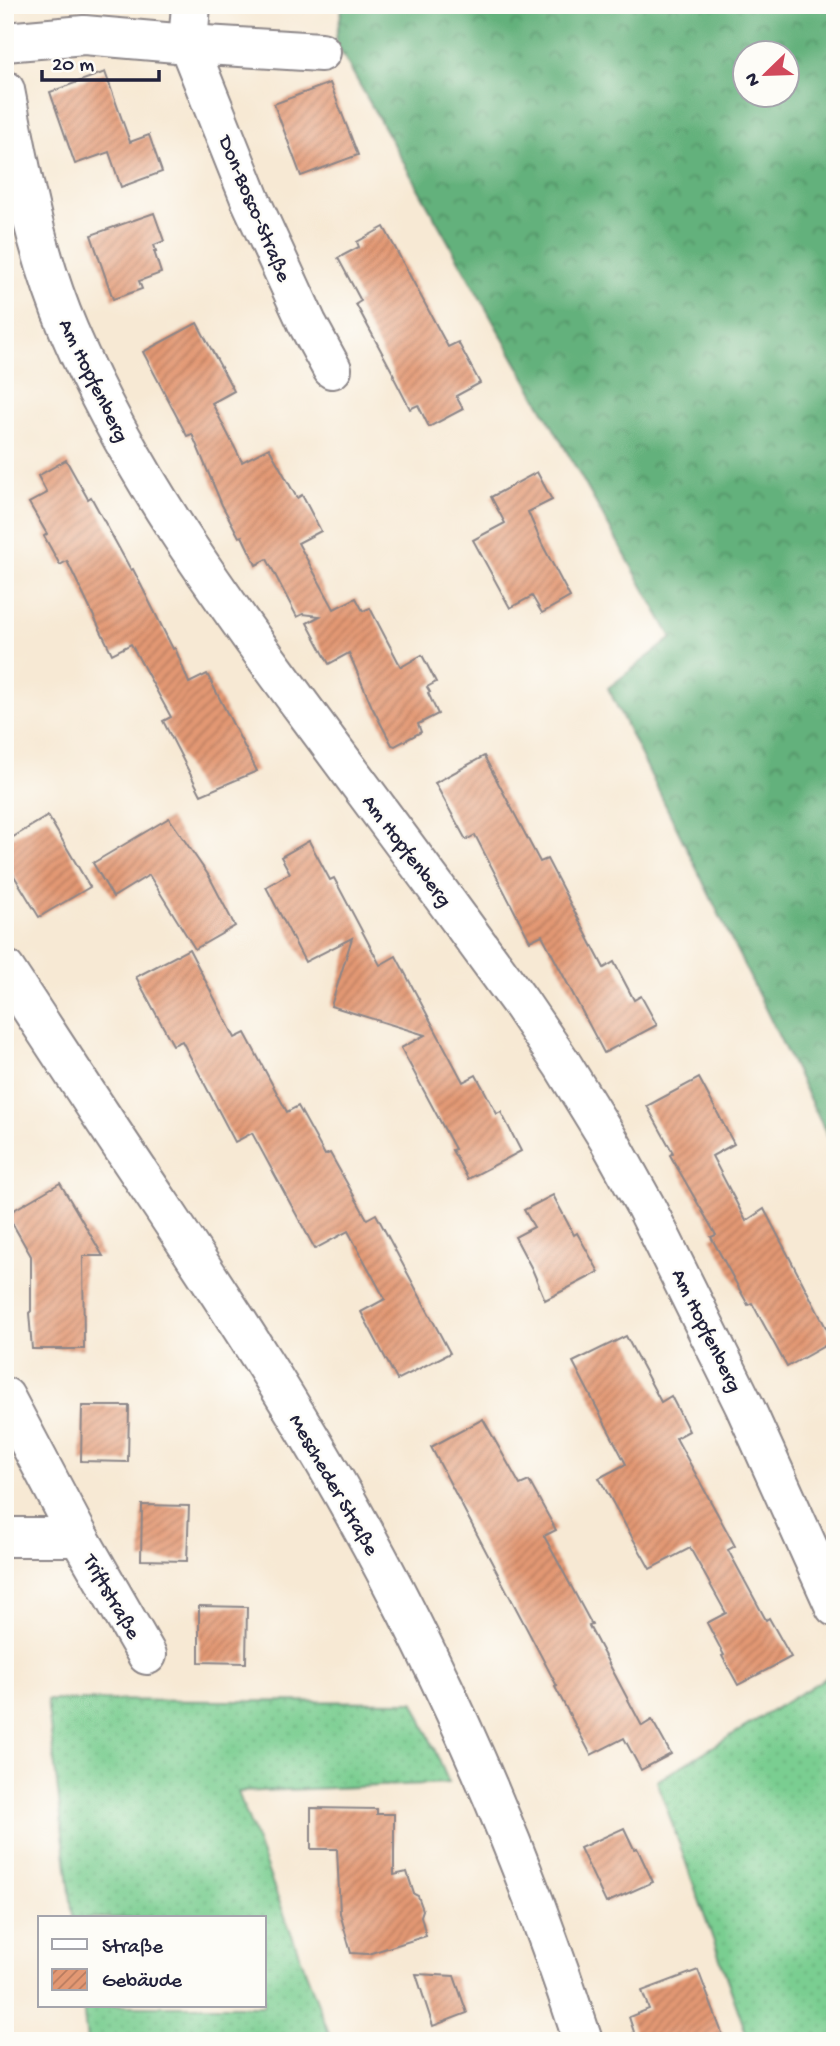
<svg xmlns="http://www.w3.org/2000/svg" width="840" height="2046" viewBox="0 0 840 2046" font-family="'Gochi Hand',sans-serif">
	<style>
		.grass { fill: url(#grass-dots); stroke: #4e7866; stroke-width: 2 }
		.forest { fill: url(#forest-crowns); stroke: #426a5b; stroke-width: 2; fill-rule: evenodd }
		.building { fill: url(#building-hatch) }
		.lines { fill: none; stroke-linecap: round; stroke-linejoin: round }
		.street-casing { stroke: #8c8688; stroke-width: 42 }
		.secondary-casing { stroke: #8c8688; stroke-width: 42 }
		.street { stroke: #fff; stroke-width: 38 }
		.secondary { stroke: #fff; stroke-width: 38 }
		.labels { text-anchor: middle; stroke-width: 5; stroke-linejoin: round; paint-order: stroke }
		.street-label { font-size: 21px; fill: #22223b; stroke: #fdfcf7 }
	</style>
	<defs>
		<pattern id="grass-dots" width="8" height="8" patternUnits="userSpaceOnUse" patternTransform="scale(1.75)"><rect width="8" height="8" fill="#7ace91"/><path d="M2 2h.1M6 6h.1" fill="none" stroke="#69b17e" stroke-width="1.8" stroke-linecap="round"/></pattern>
		<pattern id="forest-crowns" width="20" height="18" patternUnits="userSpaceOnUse" patternTransform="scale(1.75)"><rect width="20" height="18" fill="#63b17b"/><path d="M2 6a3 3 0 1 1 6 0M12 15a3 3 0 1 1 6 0" fill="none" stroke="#519066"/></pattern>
		<pattern id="building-hatch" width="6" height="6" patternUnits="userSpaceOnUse" patternTransform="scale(1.75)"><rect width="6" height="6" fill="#e39873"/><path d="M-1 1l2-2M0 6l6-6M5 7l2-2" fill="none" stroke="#b87c60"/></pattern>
	</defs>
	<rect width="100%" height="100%" fill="#fdfcf7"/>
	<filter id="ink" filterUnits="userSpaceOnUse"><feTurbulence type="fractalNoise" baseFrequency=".0143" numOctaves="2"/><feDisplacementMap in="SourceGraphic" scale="14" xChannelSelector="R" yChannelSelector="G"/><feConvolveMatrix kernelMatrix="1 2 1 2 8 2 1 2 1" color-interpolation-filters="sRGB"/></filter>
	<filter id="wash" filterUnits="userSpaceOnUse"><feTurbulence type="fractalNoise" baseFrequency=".00686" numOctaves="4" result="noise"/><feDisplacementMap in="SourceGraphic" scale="28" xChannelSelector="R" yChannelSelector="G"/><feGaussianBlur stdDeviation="1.57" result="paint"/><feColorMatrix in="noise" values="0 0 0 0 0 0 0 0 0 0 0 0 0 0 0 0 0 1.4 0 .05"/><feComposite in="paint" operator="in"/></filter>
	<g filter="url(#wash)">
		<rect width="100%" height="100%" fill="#f7e9d4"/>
		<g class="grass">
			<path d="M835,1672v369h-86l-92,-260z"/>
			<path d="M47,1700l367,2 35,81 -211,9 94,249h-245l-4,-35h181v-88h-191z"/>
		</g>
		<path class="forest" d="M343,5h492v1146l-227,-463 64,-50 -337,-597zM746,52h42v42h-42z"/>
		<g id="blocks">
			<g class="building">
				<path d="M105,72l25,70 19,-7 13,37 -41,15 -12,-35 -34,12 -25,-72z"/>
				<path d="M330,83l28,72 -57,21 -27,-72z"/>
				<path d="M154,213l10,28 -10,4 2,6h-2l7,22 -22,8 3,8 -29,10 -22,-64z"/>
				<path d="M384,227l64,120 10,-5 22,41 -24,13 7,13 -34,18 -11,-22 -8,4 -17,-33 1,-1 -38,-71 5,-3 -23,-43 21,-11 -2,-5z"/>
				<path d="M197,323l37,68 -22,12 30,59 27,-14 28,50 5,-3 19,36 -23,12 36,66 22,-11 7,13 7,-3 31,59 21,-12 14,27 -9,5 3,5 -2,1 10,21 -20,10 3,8 -26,14 -3,-1 -20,-38 -23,-54 -20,11 -22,-41 13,-7 -17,-2 -6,3 -30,-58 -11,6 -14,-29 -3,1 -17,-32 -30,-71 -5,2 -44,-84z"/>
				<path d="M66,460l22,39 3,-2 40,73 2,-1 40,80 2,-1 14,35 18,-9 50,97 -56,24 -38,-74 8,-4 -40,-73 -19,10 -45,-93 -7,4 -16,-29 3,-2 -18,-31 18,-10 -9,-17z"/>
				<path d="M537,472l15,28 -24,12 14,32 28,53 -28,16 -10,-17 -22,12 -37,-68 32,-17 -14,-26z"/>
				<path d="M484,756l56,106 7,-3 57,109 10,-6 20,38 7,-4 16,29 -53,28 -62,-118 -12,6 -55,-106 -9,5 -31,-57z"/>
				<path d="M48,816l42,71 -51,30 -34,-56v-19z"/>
				<path d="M169,818l40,58 26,50 -40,23 -46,-74 -36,22 -20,-34z"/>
				<path d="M309,841l21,39 4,-2 46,87 16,-9 67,126 13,-7 21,39 4,-2 20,39 -53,28 -16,-29 3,-1 -54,-101 24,-13 -94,-29 21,-68 -47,24 -39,-75 24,-14 -9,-16z"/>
				<path d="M189,949l46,89 10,-5 42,79 11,-6 27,49 5,-2 37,66 9,-5 74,139 -53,27 -36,-68 24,-13 -37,-68 -33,18 -63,-116 -17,9 -53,-101 -9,4 -37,-68z"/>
				<path d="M699,1078l35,66 -22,12 34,65 18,-12 69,132 -46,26 -35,-64 -4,2 -37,-68 5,-2 -46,-80 3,-2 -26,-47z"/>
				<path d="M60,1183l43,73h-20l1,93h-52l-3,-36 2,-2v-55l-24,-42z"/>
				<path d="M553,1195l21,40 3,-2 22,39 -54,28 -13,-31 -17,-32 19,-10 -10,-17z"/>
				<path d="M626,1336l35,66 10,-6 18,35 -13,7 59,108 -7,4 38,70 3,-2 22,39 -53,28 -16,-29 2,-1 -17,-32 19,-10 -36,-65 -40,21 -51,-91 27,-14 -53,-102z"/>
				<path d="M82,1406h47l-1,56 -47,-1z"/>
				<path d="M483,1419l37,66 9,-4 27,49 -12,6 48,89 -3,1 53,100 10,-6 19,34 -30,16 -17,-32 -33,17 -36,-68 2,-1 -126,-239z"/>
				<path d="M142,1505l47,1 -2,55 -46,-1z"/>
				<path d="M199,1606l48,1 -1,56 -47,-1z"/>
				<path d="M311,1808l66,1v5h17v61l13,-3 7,22 4,2 5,14 -2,6 5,20 -58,18 -17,-1 -11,-40 -3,-64h-26z"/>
				<path d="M624,1828l10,21 3,-1 16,34 -47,21 -26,-55z"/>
				<path d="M698,1970l27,71h-88l-8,-24 20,-8 -7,-18z"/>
				<path d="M416,1974l38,2 13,37 -34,13z"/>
			</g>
		</g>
	</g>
	<g filter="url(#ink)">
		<use href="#blocks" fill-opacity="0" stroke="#8c8688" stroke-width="2"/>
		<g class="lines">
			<defs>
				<g id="street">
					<path d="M191,5l-3,39 62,155 57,124 25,46"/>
					<path d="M5,42l79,-7 104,9 133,8"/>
					<path d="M5,90c16,82 31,164 64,241 60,140 149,263 239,384 71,95 142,191 212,287l42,62 48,78 36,65 98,198 91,202"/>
					<path d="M5,1397l74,140h-74"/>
					<path d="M79,1537l68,118"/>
				</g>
				<path id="secondary" d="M5,969c52,79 103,158 156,236 67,101 133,201 192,307 94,168 171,346 230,529"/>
			</defs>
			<use href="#street" class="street-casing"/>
			<use href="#secondary" class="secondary-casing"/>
			<use href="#street" class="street"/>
			<use href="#secondary" class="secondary"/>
		</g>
	</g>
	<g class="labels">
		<g class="street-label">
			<text transform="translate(256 208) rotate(67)" y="7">Don-Bosco-Straße</text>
			<text transform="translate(95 380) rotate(64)" y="7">Am Hopfenberg</text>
			<text transform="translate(408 850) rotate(53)" y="7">Am Hopfenberg</text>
			<text transform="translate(708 1330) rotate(64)" y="7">Am Hopfenberg</text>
			<text transform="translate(335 1484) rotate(60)" y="7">Mescheder Straße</text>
			<text transform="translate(113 1596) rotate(60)" y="7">Triftstraße</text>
		</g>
	</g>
	<rect width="840" height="2046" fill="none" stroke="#fdfcf7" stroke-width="28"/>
	<rect x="38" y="1916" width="228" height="91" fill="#fdfcf7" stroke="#a5a5ac" stroke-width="2"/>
	<rect x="52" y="1939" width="35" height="10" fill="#ffffff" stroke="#a5a5ac" stroke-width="2"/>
	<text x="102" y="1952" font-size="21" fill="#22223b">Straße</text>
	<rect x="52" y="1969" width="35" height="21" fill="url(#building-hatch)" stroke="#a5a5ac" stroke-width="2"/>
	<text x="102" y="1986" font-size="21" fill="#22223b">Gebäude</text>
	<g transform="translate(766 74) rotate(247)"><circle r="33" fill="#fdfcf7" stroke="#a5a5ac" stroke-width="2"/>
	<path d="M0-5L12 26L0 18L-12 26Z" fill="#d1495b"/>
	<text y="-10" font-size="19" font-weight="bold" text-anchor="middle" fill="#22223b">N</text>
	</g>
	<path d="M42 70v10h117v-10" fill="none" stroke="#22223b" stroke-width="3.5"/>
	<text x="52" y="70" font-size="21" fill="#22223b" stroke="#fdfcf7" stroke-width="5" paint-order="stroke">20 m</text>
</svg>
